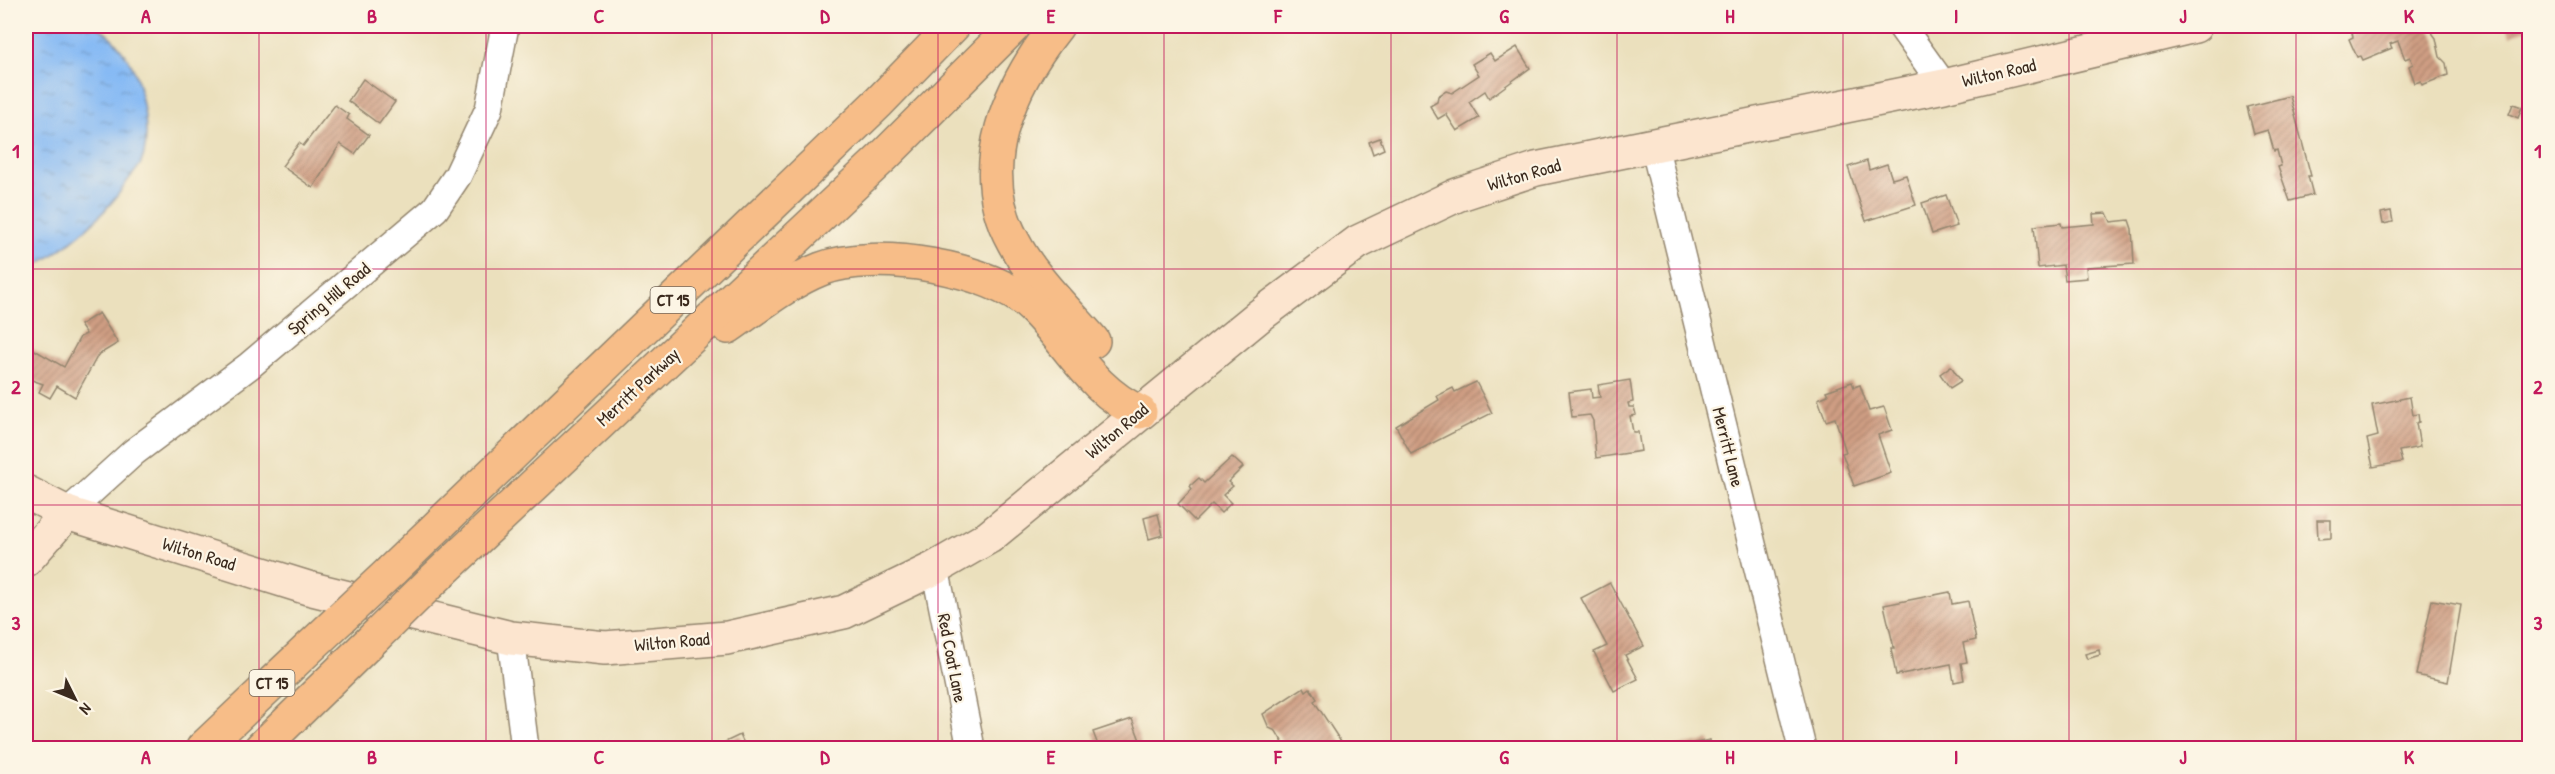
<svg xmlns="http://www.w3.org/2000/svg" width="2555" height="774" viewBox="0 0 2555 774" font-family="'Patrick Hand',sans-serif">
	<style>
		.water { fill: url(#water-ripples); stroke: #607289; stroke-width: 1.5 }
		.building { fill: url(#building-hatch) }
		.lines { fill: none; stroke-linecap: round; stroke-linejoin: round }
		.minor-casing { stroke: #93856e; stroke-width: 30 }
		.secondary-casing { stroke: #93856e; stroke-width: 36 }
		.motorway-casing { stroke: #93856e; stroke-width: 36 }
		.minor { stroke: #fff; stroke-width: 27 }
		.secondary { stroke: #fce5cf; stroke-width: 33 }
		.motorway { stroke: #f7bd88; stroke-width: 33 }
		.motorway-bridge-casing { stroke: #93856e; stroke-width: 36; stroke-linecap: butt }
		.motorway-bridge { stroke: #f7bd88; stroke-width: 33 }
		.grid { fill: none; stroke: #c2185b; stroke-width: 1.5; stroke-opacity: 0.55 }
		.labels { text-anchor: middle; stroke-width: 4.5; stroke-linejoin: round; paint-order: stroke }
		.shield { fill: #fcf5e5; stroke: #75675a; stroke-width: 1.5 }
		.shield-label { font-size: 16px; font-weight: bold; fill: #3b2a1e }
		.street-label { font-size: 18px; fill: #3b2a1e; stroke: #fcf5e5 }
		.neatline { fill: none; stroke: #c2185b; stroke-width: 2 }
		.grid-label { font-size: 20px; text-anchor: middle; font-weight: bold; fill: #c2185b }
	</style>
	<defs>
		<pattern id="water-ripples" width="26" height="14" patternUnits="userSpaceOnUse" patternTransform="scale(1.5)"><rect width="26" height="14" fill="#86baf4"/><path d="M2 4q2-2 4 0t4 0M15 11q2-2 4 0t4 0" fill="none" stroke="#6f97c5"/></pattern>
		<pattern id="building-hatch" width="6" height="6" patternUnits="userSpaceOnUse" patternTransform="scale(1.5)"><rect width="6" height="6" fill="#cf9e83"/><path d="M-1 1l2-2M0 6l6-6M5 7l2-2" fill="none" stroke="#a9816b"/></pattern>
	</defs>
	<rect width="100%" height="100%" fill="#fcf5e5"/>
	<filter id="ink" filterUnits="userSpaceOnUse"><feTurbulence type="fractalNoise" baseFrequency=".0167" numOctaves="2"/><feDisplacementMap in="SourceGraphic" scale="12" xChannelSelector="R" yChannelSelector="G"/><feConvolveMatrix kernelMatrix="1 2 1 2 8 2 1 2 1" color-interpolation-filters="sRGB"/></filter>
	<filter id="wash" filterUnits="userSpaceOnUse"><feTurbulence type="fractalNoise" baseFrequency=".008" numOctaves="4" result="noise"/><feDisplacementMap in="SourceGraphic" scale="24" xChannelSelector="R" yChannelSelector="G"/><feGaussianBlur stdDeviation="1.35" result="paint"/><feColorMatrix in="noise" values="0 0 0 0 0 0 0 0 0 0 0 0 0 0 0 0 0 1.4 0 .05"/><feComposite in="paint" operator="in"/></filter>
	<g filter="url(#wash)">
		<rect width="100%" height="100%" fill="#ebe0bd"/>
		<path class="water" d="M26,26c15,0 55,-4 68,0 18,6 40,38 44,56 6,24 13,57 3,81 -4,8 -12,14 -16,22 -24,35 -61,66 -99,86z"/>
		<g id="blocks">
			<g class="building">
				<path d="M2370,26h57l9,12 4,19 6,6 2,12 -26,10 -1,-4 -6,2 -6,-17 4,-2 -3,-7 -5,2 -7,-18 -8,3 2,4 -29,12 -2,-4 -4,1 -8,-18 4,-2 -1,-4z"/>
				<path d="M2506,26h24v2l-20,8z"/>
				<path d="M1517,47l13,21 -41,30 -4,-7 -16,11 10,16 -22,13 -11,-17 -8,5 -8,-13 7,-4 1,-6 8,-5 6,2 27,-18 -7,-11 18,-11 5,8z"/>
				<path d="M363,79l32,23 -16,22 -31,-23z"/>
				<path d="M2290,96l21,80h-3l5,19 -23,6 -12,-34 3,-1 -4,-16 -3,1 -6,-21 -14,4 -7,-27z"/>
				<path d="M2513,104l9,3 -4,11 -9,-4z"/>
				<path d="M335,105l14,10 -2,4 22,16 -14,19 -15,-10 -27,44 -31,-22 17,-23 4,3z"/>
				<path d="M1380,138l4,11 -11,5 -4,-12z"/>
				<path d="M1867,161l2,9 18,-6 5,15 14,-4 10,30 -50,16 -18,-54z"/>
				<path d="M1946,195l11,31 -25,8 -10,-31z"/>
				<path d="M2391,211l2,11 -10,2 -2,-11z"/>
				<path d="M2107,213l4,9 18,-2 3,9 2,35 -48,3 1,11 -22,2 -2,-15 -25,3 -4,-42 27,-3 1,4 32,-3 -1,-10z"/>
				<path d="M99,313l19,30 -20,12 -23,42 -18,-11 -7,12 -11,-6 4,-8 -17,-6v-33l38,22 16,-30 6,-3 -6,-9z"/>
				<path d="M1951,366l10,15 -11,7 -10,-14z"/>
				<path d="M1630,380l3,22 -5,1 1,4h5l2,8 -6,1 3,16h5l3,19 -45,7 -3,-37 -3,-6 -18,2 -3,-25 22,-3 1,9 8,-1 -2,-12z"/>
				<path d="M1476,382l16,31 -81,41 -15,-28 43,-26 -2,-4 16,-8 2,4z"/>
				<path d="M1852,382l2,5 6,-2 9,26 15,-4 8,23 -14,5 13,38 -37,13 -12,-33 4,-1 -11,-34 -9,3 -8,-22 10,-4 -2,-4z"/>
				<path d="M2410,397l3,18 5,-1 1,8 -3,1 4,24 -21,4 3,11 -29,5 -6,-28 11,-3 -6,-31z"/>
				<path d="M1232,457l11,10 -15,15 5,4 -10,9 8,8 -10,10 -9,-9 -17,17 -17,-17 14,-15 -2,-3 9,-8 5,5z"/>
				<path d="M1158,514l5,21 -14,4 -5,-21z"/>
				<path d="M2317,520h14v18l-13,1z"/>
				<path d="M1610,583l34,63 -19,9 13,24 -24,12 -20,-39 13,-6 -26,-48z"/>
				<path d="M1950,592l2,12 16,-3 8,39 -13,3 4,19 -6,1 3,17 -10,2 -3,-18 -55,11 -5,-27h3l-10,-43z"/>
				<path d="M2432,600l29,5 -13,77 -32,-7z"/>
				<path d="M2099,650l1,5 -13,4 -2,-5z"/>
				<path d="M1304,687l2,4 4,-3 7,11 -3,2 31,47h-59l-10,-17 -7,-3 -6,-14z"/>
				<path d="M1132,719l9,24 -10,5h-32l-6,-16z"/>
				<path d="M740,735l6,13h-33z"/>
				<path d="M1710,740l2,8h-37v-1z"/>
				<path d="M2530,743v5h-16l-1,-3z"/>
			</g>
		</g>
	</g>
	<g filter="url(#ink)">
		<use href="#blocks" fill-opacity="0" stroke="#93856e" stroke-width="1.5"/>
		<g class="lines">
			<defs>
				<g id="minor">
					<path d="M1901,26l43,60"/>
					<path d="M1654,145l148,603"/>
					<path d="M67,513l67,-61 115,-86 186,-157 23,-34 31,-66 16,-83"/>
					<path d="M935,568l36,180"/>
					<path d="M511,638l14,110"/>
				</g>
				<g id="secondary">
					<path d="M26,492l41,21 241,75 203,50 94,10 122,-10 117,-26 91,-44 54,-31 270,-221 99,-74 99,-47 79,-26 408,-83 251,-60"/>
					<path d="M26,560l41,-47"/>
				</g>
				<g id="motorway">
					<path d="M1057,26c-47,59 -85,141 -44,215 19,37 53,69 80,100"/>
					<path d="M728,327c29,-20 60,-45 93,-58 53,-21 172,-2 212,39 34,33 61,86 107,104"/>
					<path d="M391,571l488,-469 74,-76"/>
					<path d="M430,583l453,-426 131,-131"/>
					<path d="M203,748l138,-130"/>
					<path d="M261,748l115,-112"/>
				</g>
			</defs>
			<use href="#minor" class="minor-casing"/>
			<use href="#secondary" class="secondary-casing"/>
			<use href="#motorway" class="motorway-casing"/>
			<use href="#minor" class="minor"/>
			<use href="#secondary" class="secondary"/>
			<use href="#motorway" class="motorway"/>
			<defs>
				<g id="motorway-bridge">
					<path d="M341,618l50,-47"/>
					<path d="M376,636l54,-53"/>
				</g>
			</defs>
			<use href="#motorway-bridge" class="motorway-bridge-casing"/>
			<use href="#motorway-bridge" class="motorway-bridge"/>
		</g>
	</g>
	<path class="grid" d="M259,26v722M486,26v722M712,26v722M938,26v722M1164,26v722M1391,26v722M1617,26v722M1843,26v722M2069,26v722M2296,26v722M26,269h2504M26,505h2504"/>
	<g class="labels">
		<g class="shield">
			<rect x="650.5" y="287" width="45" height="26" rx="4.5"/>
			<rect x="249.5" y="670" width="45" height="26" rx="4.5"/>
		</g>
		<g class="shield-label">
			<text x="673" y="306">CT 15</text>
			<text x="272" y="689">CT 15</text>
		</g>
		<g class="street-label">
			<text transform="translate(1999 73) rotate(-13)" y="6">Wilton Road</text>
			<text transform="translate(1524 175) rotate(-16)" y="6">Wilton Road</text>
			<text transform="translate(329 299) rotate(-40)" y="6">Spring Hill Road</text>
			<text transform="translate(638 387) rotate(-43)" y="6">Merritt Parkway</text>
			<text transform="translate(1117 431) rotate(-40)" y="6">Wilton Road</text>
			<text transform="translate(1728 447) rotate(76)" y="6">Merritt Lane</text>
			<text transform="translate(199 554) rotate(17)" y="6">Wilton Road</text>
			<text transform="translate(672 642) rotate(-5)" y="6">Wilton Road</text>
			<text transform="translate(952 658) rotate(79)" y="6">Red Coat Lane</text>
		</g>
	</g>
	<rect width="2555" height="774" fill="none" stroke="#fcf5e5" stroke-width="66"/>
	<g transform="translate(75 699) rotate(133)" stroke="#fcf5e5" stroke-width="4.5" paint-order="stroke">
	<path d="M0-4.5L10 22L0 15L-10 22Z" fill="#3b2a1e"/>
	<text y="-9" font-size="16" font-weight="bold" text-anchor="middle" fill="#3b2a1e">N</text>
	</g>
	<rect x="33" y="33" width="2489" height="708" class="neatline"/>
	<g class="grid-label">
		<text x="146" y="23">A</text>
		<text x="372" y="23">B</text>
		<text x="599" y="23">C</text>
		<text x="825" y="23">D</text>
		<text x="1051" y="23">E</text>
		<text x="1278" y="23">F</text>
		<text x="1504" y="23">G</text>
		<text x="1730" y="23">H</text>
		<text x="1956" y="23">I</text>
		<text x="2183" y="23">J</text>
		<text x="2409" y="23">K</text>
		<text x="16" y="158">1</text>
		<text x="2538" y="158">1</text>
		<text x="16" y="394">2</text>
		<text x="2538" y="394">2</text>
		<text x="16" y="630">3</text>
		<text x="2538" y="630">3</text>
		<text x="146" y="764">A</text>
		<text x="372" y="764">B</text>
		<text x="599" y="764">C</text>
		<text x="825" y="764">D</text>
		<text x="1051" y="764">E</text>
		<text x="1278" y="764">F</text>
		<text x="1504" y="764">G</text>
		<text x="1730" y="764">H</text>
		<text x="1956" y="764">I</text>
		<text x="2183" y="764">J</text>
		<text x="2409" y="764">K</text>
	</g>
</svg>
